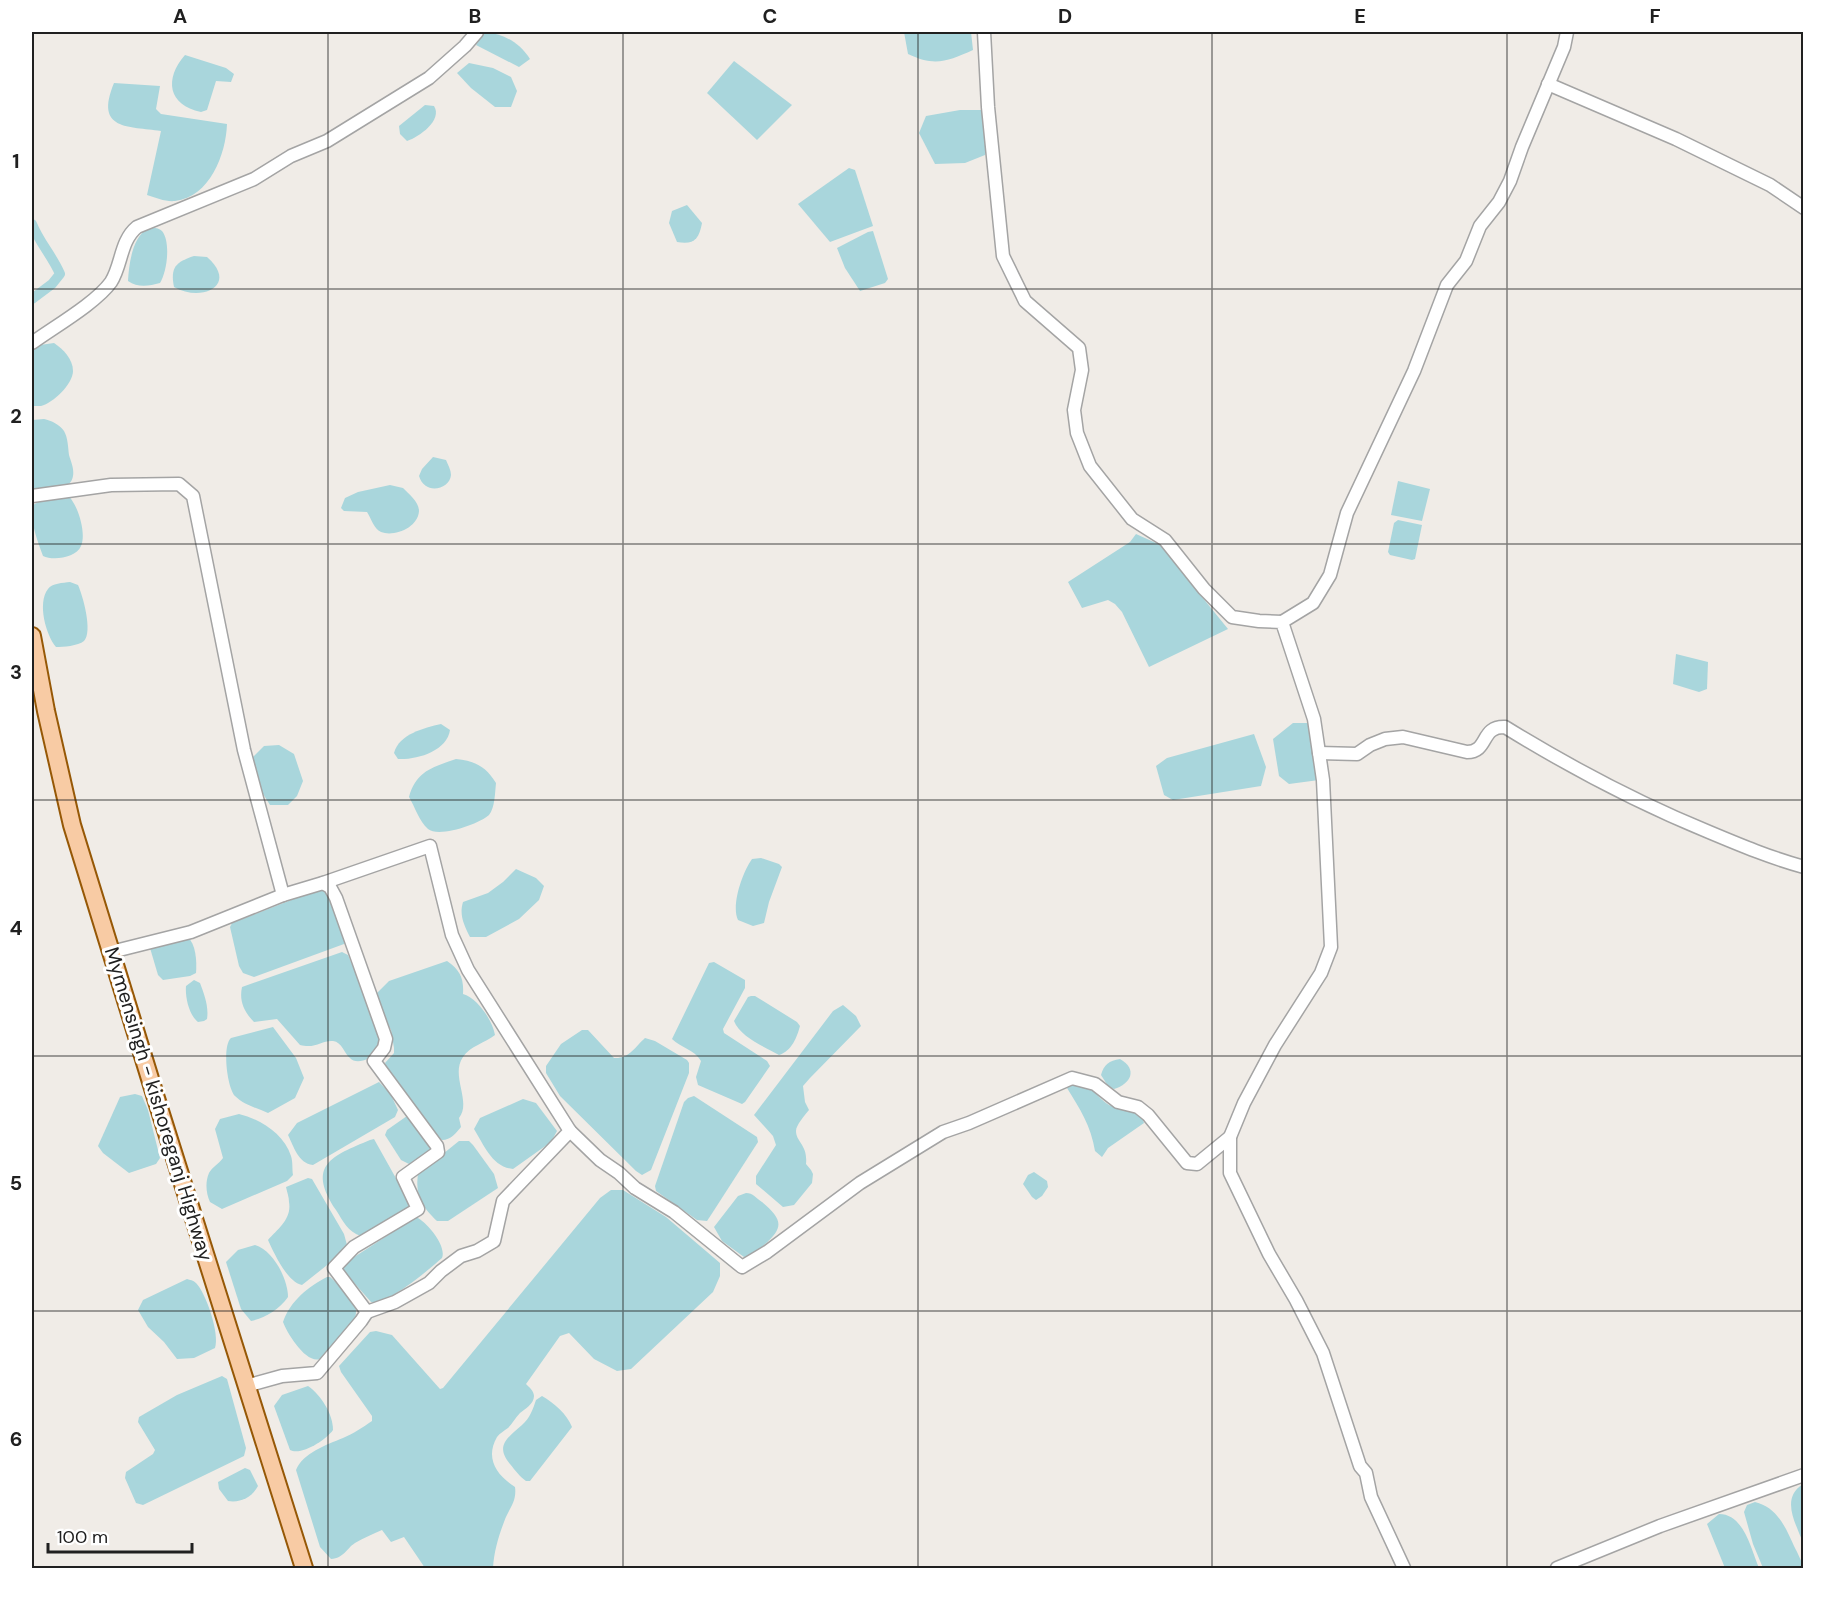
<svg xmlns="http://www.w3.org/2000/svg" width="1835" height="1600" viewBox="0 0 1835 1600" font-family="'DM Sans',sans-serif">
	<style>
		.water { fill: #a9d6dc }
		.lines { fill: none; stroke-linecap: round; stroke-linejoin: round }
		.canal { stroke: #a9d6dc; stroke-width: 10 }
		.minor-casing { stroke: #a4a4a4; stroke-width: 15 }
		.major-casing { stroke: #965806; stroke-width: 20 }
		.minor { stroke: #fff; stroke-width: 12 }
		.major { stroke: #f8cba4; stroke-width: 16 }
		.grid { fill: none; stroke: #202020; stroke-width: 1.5; stroke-opacity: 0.55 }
		.labels { text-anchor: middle; stroke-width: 6; stroke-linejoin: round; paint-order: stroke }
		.street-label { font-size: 20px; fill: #202020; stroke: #fff }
		.neatline { fill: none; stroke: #202020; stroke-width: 2 }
		.grid-label { font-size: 20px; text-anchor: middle; font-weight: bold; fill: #202020 }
	</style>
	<rect width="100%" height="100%" fill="#f0ece7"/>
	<g class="water">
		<path d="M484,32c20,2 35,10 46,27l-11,8 -43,-22z"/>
		<path d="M904,32h67l2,18c-25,11 -38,17 -65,4z"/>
		<path d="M185,55l41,13 8,6 -3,8 -15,-1 -9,29 -6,2c-33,-7 -37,-33 -16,-57z"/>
		<path d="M734,61l58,44 -35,35 -50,-47z"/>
		<path d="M469,63l24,5 18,9 6,14 -6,16h-16l-24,-19 -14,-15z"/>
		<path d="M114,83l46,3 -4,23 5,5 66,10c-1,30 -17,73 -52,77 -9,1 -19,-3 -28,-6l14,-64c-32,-5 -67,0 -47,-48z"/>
		<path d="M425,105l9,1c9,14 -15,31 -27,35l-7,-7 -1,-8z"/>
		<path d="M960,110h24l3,21 -2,24 -20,8 -30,1 -16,-31 7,-17z"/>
		<path d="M849,168l6,2 18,56 -43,16 -32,-38z"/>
		<path d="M687,205l15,18c-3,17 -9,22 -25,19l-8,-19 3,-12z"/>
		<path d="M148,228c5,0 10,-1 14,3 9,11 5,41 -2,52 -11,3 -22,5 -32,-2 1,-17 4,-43 20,-53z"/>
		<path d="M873,231l15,48 -3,4 -25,8 -15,-23 -8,-20 31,-16z"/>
		<path d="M194,256l13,1c32,28 -5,46 -33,30 -4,-20 2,-25 20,-31z"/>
		<path d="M54,343c9,6 19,16 19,28 0,13 -20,32 -32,35 -1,0 -8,0 -9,0v-56l8,-5z"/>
		<path d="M44,419c8,2 15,5 20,12 4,7 4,16 5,24 3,10 9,22 -2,31l-31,5 -4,-3v-68z"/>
		<path d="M433,457l13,3c2,5 5,10 5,15 -1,14 -26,21 -32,1l3,-7z"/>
		<path d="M1398,481l32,8 -8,32 -31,-6z"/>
		<path d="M390,485l13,3c6,6 16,14 16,23 -1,17 -25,26 -38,21 -7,-3 -10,-14 -14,-20l-23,-1 -3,-3 4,-10 13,-6z"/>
		<path d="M66,494c11,7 21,39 15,52 -5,12 -28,15 -38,10 -6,-17 -13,-33 -10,-51l18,-10z"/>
		<path d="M1398,520l24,5 -7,34 -3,1 -22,-5 -2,-3 6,-29z"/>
		<path d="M1136,534l29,13 20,29 43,53 -79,38 -27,-55 -7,-8 -7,-4 -26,8 -14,-26 62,-40z"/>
		<path d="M70,582l8,3c5,11 15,47 6,56 -6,5 -21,6 -28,6 -10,-12 -19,-44 -8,-58 4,-6 15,-6 22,-7z"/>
		<path d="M1676,654l32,8 -1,27 -8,3 -26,-8z"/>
		<path d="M1293,723h17l9,57 -30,4 -10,-8 -6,-37z"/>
		<path d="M441,724l9,6c-3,21 -33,30 -52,29l-4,-6c5,-19 30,-25 47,-29z"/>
		<path d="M1254,734l12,33 -5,19 -88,14 -9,-5 -8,-29 11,-8z"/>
		<path d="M279,745l15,9 9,27 -6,15 -9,9h-18l-12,-19 -5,-29 11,-11z"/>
		<path d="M456,759c20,2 30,8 40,24 -1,9 -1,25 -7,32 -10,9 -50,23 -61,14 -9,-8 -13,-22 -19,-32 7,-26 24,-30 47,-38z"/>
		<path d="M761,858l18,6 3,3 -13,35 -5,21 -11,3 -15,-6c-7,-14 4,-47 14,-61z"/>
		<path d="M516,869l20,9 8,8 -5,14 -20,19 -33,18h-16c-6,-12 -11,-22 -7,-35l25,-9 15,-11z"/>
		<path d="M322,888l7,3 16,51 -1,2 -90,33 -11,-4 -4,-7 -9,-39 2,-4z"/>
		<path d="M187,936c9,8 10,25 9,37l-6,3 -27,4 -5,-5 -8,-27z"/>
		<path d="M342,952l6,3 36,85c-3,4 -5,9 -8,13 -5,6 -20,12 -26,5 -6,-5 -8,-16 -17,-17 -11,-1 -17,8 -33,4l-23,-26 -23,3c-10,-10 -15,-21 -12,-35z"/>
		<path d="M447,961c13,9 17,17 16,33 14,4 29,25 32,41 -10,8 -25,11 -32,22 -13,19 9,44 -4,61l2,9c-5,6 -10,13 -19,13l-16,-15 -40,-57 -1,-5 9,-10v-5l-3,-18 -7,-13 -7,-24 12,-12z"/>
		<path d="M714,962l31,18v8l-22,41 1,4 43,28 3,5 -25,36 -3,2 -44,-19 -2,-8 5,-16c-7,-12 -20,-13 -29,-22l37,-76z"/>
		<path d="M194,980l6,3c4,11 9,23 7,36l-3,2 -6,1c-9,-7 -13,-25 -12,-36z"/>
		<path d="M751,996h4l42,26 3,4c-3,11 -8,25 -21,29 -14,-8 -39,-18 -45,-34l14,-24z"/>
		<path d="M843,1005l13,11 5,10 -51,52 -7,8 2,16 4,8c-4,5 -13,15 -13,21 0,11 12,14 10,33l5,6 2,4 -1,9 -18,22 -11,2 -27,-23v-8l20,-31 -3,-9 -19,-21 79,-104z"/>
		<path d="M273,1027l23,31 8,20 -9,20 -27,15c-11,-5 -24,-8 -33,-17 -8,-9 -13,-50 -4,-58z"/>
		<path d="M582,1030h6l26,28c15,1 21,-11 31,-20l10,3 32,19 2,3v10l-38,97 -9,5 -6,-4 -76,-75 -14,-23v-7l15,-22z"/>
		<path d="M1120,1059c18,10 11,25 -6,30l-6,-3 -7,-11c3,-11 8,-14 19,-16z"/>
		<path d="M1075,1081c17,3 20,15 34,24 14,8 30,-1 35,18l-36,25 -6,9 -7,-6c-4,-25 -15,-42 -28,-63z"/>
		<path d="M379,1082l11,11 8,17 -3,7 -82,48c-15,-2 -19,-18 -25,-30l9,-12z"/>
		<path d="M135,1094l7,2 6,14 12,48 -4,6 -27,9 -26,-20 -5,-7 22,-49z"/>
		<path d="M694,1096l63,41 1,5 -47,73 -4,6 -10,-1 -41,-29 -1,-5 29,-84 4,-4z"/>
		<path d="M523,1099l13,4 21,28 -6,11 -38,27c-21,-2 -29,-24 -39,-40l6,-11z"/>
		<path d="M239,1114c21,5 45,20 52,42 2,6 1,13 2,19l-6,6 -65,28 -12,-7c-4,-9 -5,-20 -1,-29 3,-6 10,-9 14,-15l-8,-29 5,-10z"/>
		<path d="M407,1116l4,2 19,26 1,6 -22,14 -8,-4 -16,-25 2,-5z"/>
		<path d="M374,1139l33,59 3,10 -49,28c-13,-4 -18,-15 -25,-26 -30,-45 -4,-54 34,-70z"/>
		<path d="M459,1141h10l4,4 21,29 4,14 -50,33h-11c-15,-14 -22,-26 -19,-47z"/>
		<path d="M1034,1172l13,9 1,6 -6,9 -6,4 -4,-3 -9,-13 5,-9z"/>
		<path d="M308,1178l4,1 32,55 3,11 -6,9 -39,31c-15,-3 -28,-32 -34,-45 10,-11 24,-21 21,-38 0,-5 -2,-10 -3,-15z"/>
		<path d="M611,1190h12l43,27 54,46v13l-7,16 -82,77 -14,2 -23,-12 -25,-26 -9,3 -34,48c3,3 8,7 8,12 0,8 -9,13 -14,17 -5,5 -8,11 -12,15 -4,3 -8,5 -11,9 -12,21 -1,38 18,50 2,15 -6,21 -11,35 -6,16 -10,30 -11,46h-68l-21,-31 -13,5 -9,-12c-9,4 -19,8 -27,13 -9,6 -11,15 -24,16l-11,-12 -24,-77c7,-17 30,-25 47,-32 10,-4 20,-11 29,-17v-5l-31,-44 -2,-6 31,-34 6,-1 16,4 48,54 3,-1 157,-190z"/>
		<path d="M746,1193c7,0 10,5 16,9 20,17 23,25 2,43 -6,6 -11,11 -20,12l-22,-16 -8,-14 24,-31z"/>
		<path d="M416,1217c11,5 31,29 26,41 -14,12 -54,47 -71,44l-30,-34 4,-5z"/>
		<path d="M255,1245c18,5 33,34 33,52 -8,12 -23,21 -37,24l-10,-12 -15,-47 12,-12z"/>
		<path d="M327,1277h3c9,8 24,20 26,33 1,10 -8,18 -14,25 -5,7 -12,21 -22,24 -14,5 -33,-26 -37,-37 7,-21 26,-36 44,-45z"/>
		<path d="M187,1279c3,1 6,1 9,4 10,10 24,51 19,65l-21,10 -17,1 -13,-17 -16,-15 -10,-17 5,-10z"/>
		<path d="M222,1376l5,3 19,69 -2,8 -101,49 -7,-2 -11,-25 1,-6 27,-18 2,-4 -17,-28 1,-5 38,-22z"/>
		<path d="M308,1386c13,9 25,28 25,44 -7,10 -32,26 -43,20l-16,-44 8,-11z"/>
		<path d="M542,1396c12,7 25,18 30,31l-42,54h-4c-6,-4 -11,-11 -16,-17 -16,-19 -1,-27 12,-39 8,-7 11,-16 14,-25z"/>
		<path d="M245,1468l5,2 8,16c-6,11 -17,17 -30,15l-9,-12 -1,-7z"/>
		<path d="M1803,1484h1l-1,59c-7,-20 -23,-44 0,-59z"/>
		<path d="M1755,1502c22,5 31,26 39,44 4,8 8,15 9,22h-40l-10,-24 -9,-32 3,-7z"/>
		<path d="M1719,1514c25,0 32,35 40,54h-34l-18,-44z"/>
	</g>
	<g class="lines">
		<path class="canal" d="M32,224c7,18 21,33 28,50l-8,10 -20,15"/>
		<defs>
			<g id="minor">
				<path d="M984,32l4,75 15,149 22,45 54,47 3,22 -8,40 3,23 13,33 42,53 33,21 39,49 28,28 27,4 23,1 32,97 9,61 8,167 -10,26 -46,72 -31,58 -14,34v36l39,81 27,46 27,53 37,113 6,7 5,24 33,71"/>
				<path d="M1548,84l128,55 94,46 34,23"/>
				<path d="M32,343c22,-16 64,-40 79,-61 11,-17 9,-41 26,-55l117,-48 37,-23 36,-15 102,-63 36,-32 12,-14"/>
				<path d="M32,496l79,-11 68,-1 14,12 51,254 39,145 -92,37 -80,20"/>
				<path d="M1282,622l31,-19 17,-28 17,-62 67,-142 33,-86 19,-24 14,-35 19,-24 11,-21 12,-34 42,-100 3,-15"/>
				<path d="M1319,753l38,1 13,-9 15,-6 18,-2 64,15c22,0 13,-26 38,-25 65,40 133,76 204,105 31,13 62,26 95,35"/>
				<path d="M283,895l40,-12 107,-37 22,89 16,35 102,161 -67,70 -9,40 -17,10 -16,5 -20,15 -12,12 -34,19 -28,10"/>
				<path d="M570,1131l30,29 19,13 16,15 39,24 68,55 25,-15 93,-69 83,-51 26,-9 103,-45 23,6 23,18 20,5 10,8 39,48 10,1 33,-27"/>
				<path d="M246,1386l36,-10 35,-3 44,-52 6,-9 -33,-44 20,-21 64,-38 -15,-32 35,-25 -1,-6 -63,-85 10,-13 2,-9 -50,-141 -6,-11 -7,-4"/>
				<path d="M1557,1568l103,-42 144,-51"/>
			</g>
			<path id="major" d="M32,636l14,75 26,114 83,270 149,473"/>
		</defs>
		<use href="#minor" class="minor-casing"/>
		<use href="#major" class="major-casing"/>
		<use href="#minor" class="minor"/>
		<use href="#major" class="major"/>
	</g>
	<path class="grid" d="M328,32v1536M623,32v1536M918,32v1536M1212,32v1536M1507,32v1536M32,289h1772M32,544h1772M32,800h1772M32,1056h1772M32,1311h1772"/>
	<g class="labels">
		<g class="street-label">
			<text transform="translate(159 1104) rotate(73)" y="7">Mymensingh - kishoreganj Highway</text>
		</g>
	</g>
	<rect width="1835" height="1600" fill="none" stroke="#ffffff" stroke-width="66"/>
	<path d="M48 1543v9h144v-9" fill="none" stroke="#202020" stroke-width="3"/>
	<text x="57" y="1543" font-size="18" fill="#202020" stroke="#ffffff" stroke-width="4.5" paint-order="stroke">100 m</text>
	<rect x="33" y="33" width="1769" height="1534" class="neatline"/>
	<g class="grid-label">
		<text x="180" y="23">A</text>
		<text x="475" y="23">B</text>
		<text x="770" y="23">C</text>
		<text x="1065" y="23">D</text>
		<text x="1360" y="23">E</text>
		<text x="1655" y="23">F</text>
		<text x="16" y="168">1</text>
		<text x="16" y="423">2</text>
		<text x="16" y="679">3</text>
		<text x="16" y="935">4</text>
		<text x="16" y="1190">5</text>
		<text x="16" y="1446">6</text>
	</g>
</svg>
